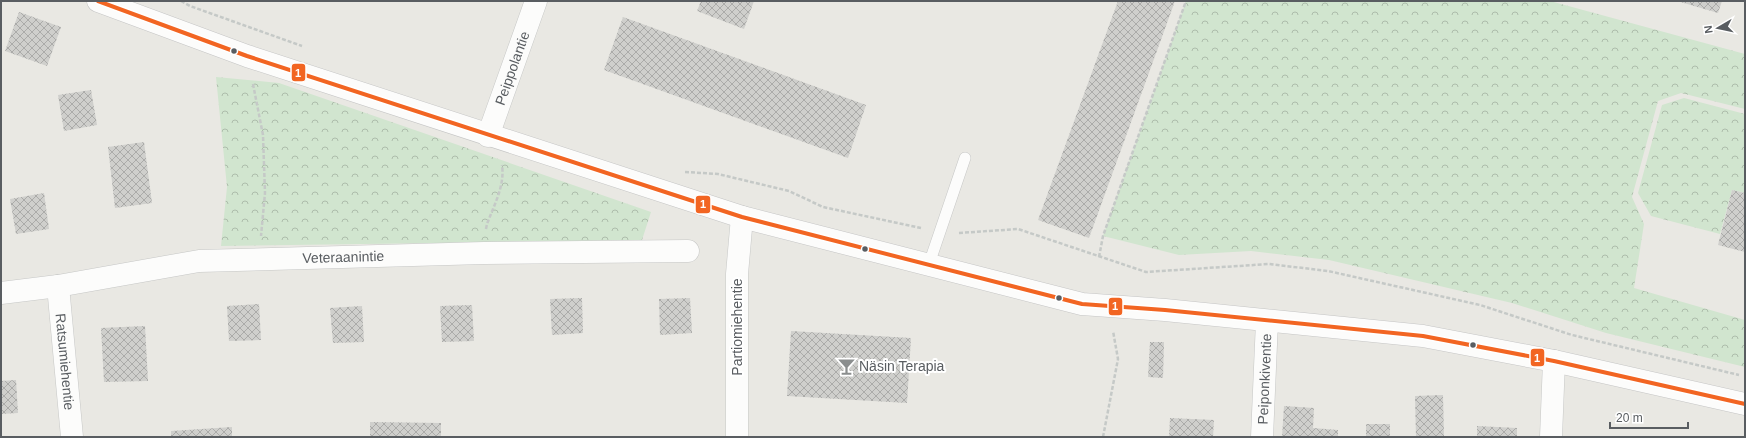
<svg xmlns="http://www.w3.org/2000/svg" width="1746" height="438" viewBox="0 0 1746 438" font-family="Arial,sans-serif">
	<style>
		.forest { fill: url(#forest-crowns) }
		.building { fill: url(#building-cross-hatch) }
		.lines { fill: none; stroke-linecap: round; stroke-linejoin: round }
		.lane-casing { stroke: #c6c7c6; stroke-width: 12 }
		.street-casing { stroke: #c6c7c6; stroke-width: 23 }
		.secondary-casing { stroke: #c5c5c5; stroke-width: 23 }
		.path { stroke: #c5c9c7; stroke-width: 2.5; stroke-dasharray: 4 2; stroke-linecap: butt }
		.lane { stroke: #fcfcfb; stroke-width: 11 }
		.street { stroke: #fcfcfb; stroke-width: 22 }
		.secondary { stroke: #fcfcfb; stroke-width: 22 }
		.bus-1-casing { stroke: #fff; stroke-width: 7 }
		.bus-1 { stroke: #f26522; stroke-width: 4 }
		.bus-dot { fill: #595d61; stroke: #fff; stroke-width: 1.5 }
		.labels { text-anchor: middle; stroke-width: 4; stroke-linejoin: round; paint-order: stroke }
		.street-label { font-size: 14px; fill: #595d61; stroke: #fff }
		.poi-label { font-size: 14px; fill: #595d61; stroke: #fff; text-anchor: start }
		.line-badge { stroke: #fff; stroke-width: 1.5 }
		.badge-label { font-size: 11px; text-anchor: middle; font-weight: bold; fill: #fff }
	</style>
	<defs>
		<pattern id="forest-crowns" width="20" height="18" patternUnits="userSpaceOnUse"><rect width="20" height="18" fill="#d1e5cf"/><path d="M2 6a3 3 0 1 1 6 0M12 15a3 3 0 1 1 6 0" fill="none" stroke="#adbdab"/></pattern>
		<pattern id="building-cross-hatch" width="8" height="8" patternUnits="userSpaceOnUse"><rect width="8" height="8" fill="#cfcfcc"/><path d="M0 0l8 8M0 8l8-8" fill="none" stroke="#ababa9"/></pattern>
	</defs>
	<rect width="100%" height="100%" fill="#e9e8e3"/>
	<g class="forest">
		<path d="M1186,1h364l195,53v55l-64,-16 -23,8 -26,96 12,27 -10,64 111,32v47l-139,-34 -94,-30 -183,-43 -78,-9 -72,4 -76,-19z"/>
		<path d="M216,77l63,6 372,129 -9,28 -421,6 6,-59z"/>
		<path d="M1684,98l61,16v79l-13,-3 -12,44 -69,-18 -13,-23 24,-88z"/>
	</g>
	<g class="building">
		<path d="M701,1h53l-10,28 -47,-18z"/>
		<path d="M1118,1h57l-86,237 -51,-18z"/>
		<path d="M1677,1h45l-4,12z"/>
		<path d="M19,12l42,15 -14,39 -42,-15z"/>
		<path d="M623,17l243,88 -18,53 -244,-88z"/>
		<path d="M91,90l6,35 -33,6 -6,-36z"/>
		<path d="M144,142l8,61 -37,5 -7,-61z"/>
		<path d="M1732,190l13,3v59l-27,-7z"/>
		<path d="M44,193l5,36 -33,5 -6,-35z"/>
		<path d="M582,298l1,35 -31,2 -2,-36z"/>
		<path d="M690,298l2,35 -32,2 -1,-36z"/>
		<path d="M259,304l2,36 -32,1 -2,-35z"/>
		<path d="M472,305l2,36 -32,1 -2,-36z"/>
		<path d="M362,306l2,36 -31,1 -3,-35z"/>
		<path d="M145,326l3,55 -44,1 -3,-54z"/>
		<path d="M791,331l120,7 -4,65 -120,-7z"/>
		<path d="M1150,342h14l-1,36 -15,-1z"/>
		<path d="M16,380l2,33 -17,1v-33z"/>
		<path d="M1443,395l1,42h-28l-1,-41z"/>
		<path d="M1284,406l30,2 -1,20 25,2v7h-56z"/>
		<path d="M1170,418l44,2 -1,17h-44z"/>
		<path d="M370,422l71,1v14h-71z"/>
		<rect x="1366" y="424" width="24" height="13"/>
		<path d="M1477,426l40,2v9h-40z"/>
		<path d="M232,427v10h-61v-6z"/>
	</g>
	<g class="lines">
		<defs>
			<path id="lane" d="M929,264l36,-106"/>
			<g id="street">
				<path id="s1" d="M488,136l48,-135"/>
				<path id="s2" d="M58,286l14,151"/>
				<path id="s3" d="M1,293l57,-7 141,-25 285,-8 204,-2"/>
				<path d="M737,437v-163l5,-57"/>
				<path id="s4" d="M1262,437l5,-116"/>
				<path d="M1551,437l3,-76"/>
			</g>
			<path id="secondary" d="M98,1l149,55 495,161 340,87 83,6 258,26 131,25 191,43"/>
		</defs>
		<use href="#lane" class="lane-casing"/>
		<use href="#street" class="street-casing"/>
		<use href="#secondary" class="secondary-casing"/>
		<g class="path">
			<path d="M181,1l9,5 112,40"/>
			<path d="M253,84l10,51 2,58 -4,43"/>
			<path d="M685,172l33,2 71,17 34,16 98,21"/>
			<path d="M486,229l1,-5c7,-19 18,-38 15,-59"/>
			<path d="M959,233l59,-4 128,43 123,-8 59,7 152,34 92,30 167,40"/>
			<path d="M1099,257l4,-21 83,-235"/>
			<path d="M1103,437l15,-78 -5,-28"/>
		</g>
		<use href="#lane" class="lane"/>
		<use href="#street" class="street"/>
		<use href="#secondary" class="secondary"/>
		<defs>
			<path id="bus-1" d="M98,1l149,55 495,161 340,87 83,6 258,26 131,25 191,43"/>
		</defs>
		<use href="#bus-1" class="bus-1-casing"/>
		<use href="#bus-1" class="bus-1"/>
	</g>
	<defs>
		<symbol id="bar-bare" viewBox="-9 -9 18 18"><path d="M-6-5H6L.8 .8V4.5H3.5V6h-7V4.5H-.8V.8Z" fill="#8b8e8e" stroke="#fff" stroke-width="2.5" paint-order="stroke"/></symbol>
	</defs>
	<g fill-rule="evenodd">
		<use href="#bar-bare" x="834" y="354" width="25" height="25"/>
	</g>
	<g class="bus-dot">
		<circle cx="234" cy="51" r="3.5"/>
		<circle cx="865" cy="249" r="3.5"/>
		<circle cx="1059" cy="298" r="3.5"/>
		<circle cx="1473" cy="345" r="3.5"/>
	</g>
	<g class="labels">
		<g class="street-label">
			<text dy="5" stroke="none"><textPath href="#s1" startOffset="72">Peippolantie</textPath></text>
			<text dy="5" stroke="none"><textPath href="#s3" startOffset="345">Veteraanintie</textPath></text>
			<text transform="translate(737 327) rotate(-90)" y="5">Partiomiehentie</text>
			<text dy="5" stroke="none"><textPath href="#s2" startOffset="76">Ratsumiehentie</textPath></text>
			<text dy="5" stroke="none"><textPath href="#s4" startOffset="58">Peiponkiventie</textPath></text>
		</g>
		<g class="poi-label">
			<text x="859" y="371">Näsin Terapia</text>
		</g>
	</g>
	<g class="line-badge">
		<rect x="291" y="63" width="15" height="19" rx="4" fill="#f26522"/>
		<rect x="695" y="195" width="16" height="19" rx="4" fill="#f26522"/>
		<rect x="1108" y="297" width="15" height="19" rx="4" fill="#f26522"/>
		<rect x="1530" y="348" width="15" height="19" rx="4" fill="#f26522"/>
	</g>
	<g class="badge-label">
		<text x="298" y="77">1</text>
		<text x="703" y="208">1</text>
		<text x="1115" y="310">1</text>
		<text x="1537" y="362">1</text>
	</g>
	<rect width="1746" height="438" fill="none" stroke="#595d61" stroke-width="4"/>
	<g transform="translate(1718 28) rotate(261)" stroke="#ffffff" stroke-width="3" paint-order="stroke">
	<path d="M0-3L7 15L0 10L-7 15Z" fill="#595d61"/>
	<text y="-6" font-size="11" font-weight="bold" text-anchor="middle" fill="#595d61">N</text>
	</g>
	<path d="M1610 422v6h78v-6" fill="none" stroke="#595d61" stroke-width="2"/>
	<text x="1616" y="422" font-size="12" fill="#595d61" stroke="#ffffff" stroke-width="3" paint-order="stroke">20 m</text>
</svg>
